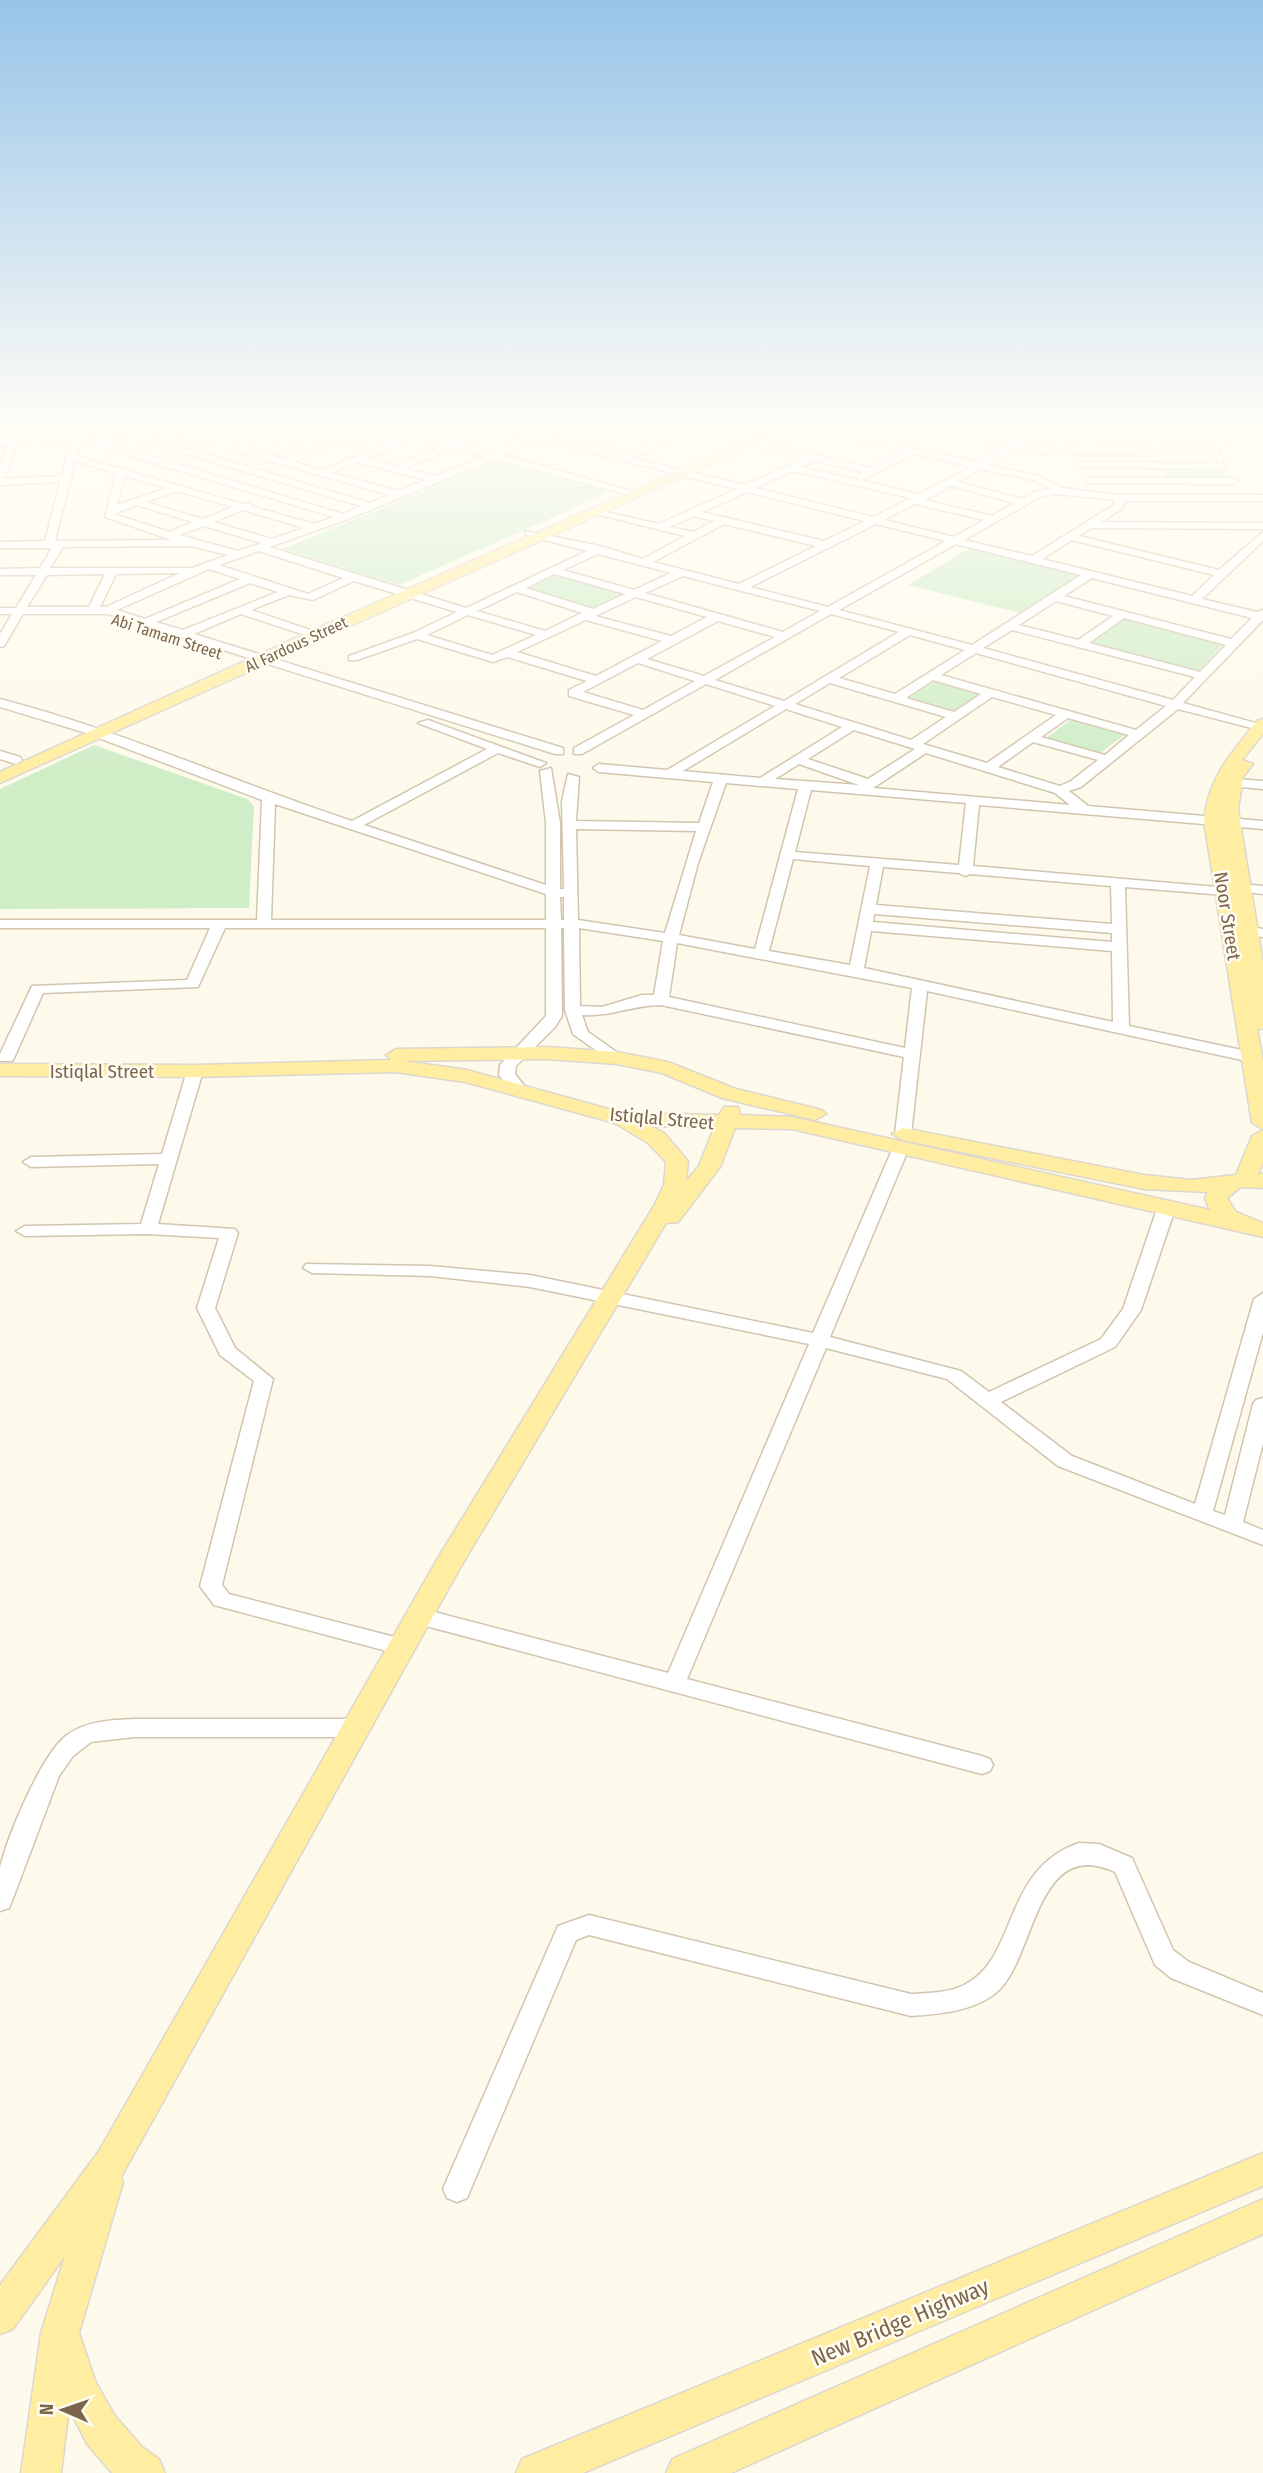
<svg xmlns="http://www.w3.org/2000/svg" width="1263" height="2473" viewBox="0 0 1263 2473" font-family="'Fira Sans Condensed',sans-serif">
	<style>
		.green { fill: #cfedc7 }
		.lines { fill: none; stroke-linecap: round; stroke-linejoin: round }
		.minor-casing { stroke: #d2c5af; stroke-width: 3 }
		.major-casing { stroke: #ddd7d0; stroke-width: 3 }
		.minor { fill: #fff; fill-rule: evenodd }
		.major { fill: #ffeea1; fill-rule: evenodd }
		.labels { text-anchor: middle; stroke-width: 5; stroke-linejoin: round; paint-order: stroke }
		.far-street-label { font-size: 16px; fill: #7c664b; stroke: #fffdf3 }
		.street-label { font-size: 19px; fill: #7c664b; stroke: #fffdf3 }
		.near-street-label { font-size: 23px; fill: #7c664b; stroke: #fffdf3 }
	</style>
	<rect width="100%" height="100%" fill="#fefaeb"/>
	<g class="green">
		<path d="M496,462l114,30 -211,93 -117,-36z"/>
		<path d="M1159,467l61,1 8,11h-61z"/>
		<path d="M972,547l110,28 -62,38 -112,-28z"/>
		<path d="M556,575l67,20 -29,13 -66,-20z"/>
		<path d="M1125,619l98,25 -25,28 -108,-29z"/>
		<path d="M935,681l44,13 -25,17 -45,-13z"/>
		<path d="M1072,719l54,15 -26,19 -54,-15z"/>
		<path d="M94,745l153,54 7,7 -5,102 -249,1v-120z"/>
	</g>
	<g class="lines">
		<defs>
			<g id="minor">
				<path d="M16,428h9l-5,12 71,-2 252,76 18,-8 -229,-68 -12,1 -5,-3 20,-3 235,70 19,-8 -189,-54 -51,-8 -70,-2 -5,-3h75l64,11 1,-11h8l1,13 13,4 35,-17h11l-37,20 17,5 53,-25h11l-2,2 58,15 25,-10 -19,-7h14l91,24 31,-12 -46,-12c17,0 40,10 55,8 12,-1 20,-8 32,-8l-17,9 40,10 47,-19h12l-49,21 24,6 66,-27h21l42,9 -5,3 -50,-9 -64,27 113,27 60,-27 -56,-13 -2,-2 5,-3 119,28 33,-16 -98,-24h16l156,34 28,-17 -68,-17h15l60,13 23,-13h10l-23,16c15,3 41,8 56,2 16,-7 25,-19 42,-18l-30,19h56l12,-12 -23,-7h52l36,7 8,-7 31,4v6l-27,-4 -18,16 6,10 -5,3 -9,-11 -133,2 -39,-1 -22,-5 -28,17 50,11 25,12 56,7h144v6h-139l-1,7 -22,14 162,1v6l-172,-1 -12,8 140,34 44,-38v9l-61,58 55,13 6,-2v10l-80,83 80,22v6l-85,-22 -97,78 -12,4 19,15 175,15v8l-284,-24 -6,61 256,22 2,3 -7,4 -99,-8 4,139 122,26 8,5 -8,5 -324,-71 -16,143 -8,5 -8,-5 9,-77 -243,-52c-28,0 -51,12 -79,10l6,17 37,26 -2,3h-12l-38,-27 -8,-24 -1,-82h-3l1,88 -7,11 -39,39 -1,8 14,18 -8,5 -6,-2 -16,-20 1,-10 46,-49v-88h-321l-27,59 -155,6 -29,65 -2,3h-12v-7l32,-68 155,-6 23,-52h-210v-8h257l5,-120 -179,-68 -83,-25v-8c120,31 234,83 352,122l135,-72 -69,-26 10,-3 118,43 -6,4 -42,-14 -134,72 182,60v-62l-6,-52 11,-3 9,55v66h4l-2,-88 6,-27 11,3 -3,44 123,2 14,-41 -114,-10 -6,-4 6,-4 68,6 108,-64 -69,-22 -124,70h-8v-6l60,-33 -65,-19v-6l18,-9 -80,-24 -14,5 -76,-23 -60,21h-8v-4l64,-23 44,-21 -103,-31 -41,19 -24,-5 -38,15 59,20v4h-8l-61,-20 -47,20 369,114v6h-8l-447,-140h-85l-19,32 -4,1v-13l12,-20h-12v-6h16l20,-33h-36v-6l40,-1 12,-20h-52v-6l45,-1 15,-59 -60,3v-6l62,-3 7,-29 5,-3 -57,1 -12,31 -5,3v-15l8,-18h-8v-6h10zM1172,430l3,1 43,8 -7,7h-53zM317,434l18,5 -51,20 -13,-4zM417,438l28,7 -51,21 -28,-7zM539,440l198,49 -78,35 -67,-15v4l93,23 -42,23 -43,-13 -74,-15v4l61,16 -121,57 -197,-61 79,-28 147,-60 141,38 5,-3 -138,-39zM345,441l29,8 -52,21 -29,-8zM74,444h16l244,73 -20,7 -63,-18v-3l-9,1 -165,-48 2,-9zM455,448l30,8 -50,20 -31,-8zM914,454l57,13 -52,27 -118,-27 14,-6 48,11 -7,5 5,3zM75,461l41,12 -11,44 67,23 -117,1zM357,462l69,18 -28,11 -66,-18zM981,469l51,11 21,9 -16,2 -15,8 -64,-17zM793,471l118,27 -38,19 -118,-29zM125,476l42,12 -50,17zM951,486l64,17 -23,13 -67,-16zM177,491l56,16 -30,12 -57,-17zM747,492l118,29 -41,20 -122,-29zM1058,494l56,6v5l-82,51 -68,-16 78,-44zM915,504l69,16 -30,17 -70,-17zM136,505l57,17 -24,10 -55,-18zM243,510l61,18 -32,11 -59,-17zM693,516l21,5 -21,11 -23,-5zM724,524l92,22 -77,38 -86,-22zM876,524l70,17 -118,66 -78,-20zM204,526l58,17 -24,8 -59,-16zM1072,540l142,35 -22,21 -150,-37zM956,544l125,31 -109,70 -133,-35zM191,546l37,9 -36,13h-142l13,-21zM259,551l84,27 -35,16 -89,-29zM598,554l73,19 -37,17 -71,-20zM209,569l31,10 -95,40 -28,-9zM180,573l-74,34h-6l16,-33zM105,574l-16,33h-62l20,-32zM554,574l71,20 -32,15 -67,-21zM683,576l137,35 -37,21 -138,-39zM1092,578l160,40 -21,21 -167,-43zM250,583l28,9 -95,38 -27,-8zM517,592l65,21 -37,18 -68,-20zM636,597l71,20 -36,19 -76,-20zM1056,601l57,15 -35,24 -59,-15zM831,614l68,18 -115,69 -69,-21zM468,615l68,20 -44,20 -65,-20zM1124,618l102,27 -26,27 -111,-29zM586,620l76,21 -66,35 -79,-24zM718,621l57,16 -71,39 -57,-17zM1012,630l183,47 -22,23 -190,-52zM910,635l55,15 -70,44 -56,-16zM976,653l190,53 -30,24 -195,-55zM638,663l57,18 -52,29 -60,-18zM933,680l48,14 -27,18 -48,-14zM830,683l116,34 -35,23 -116,-36zM992,697l64,18 -69,48 -64,-19zM786,709l56,18 -82,51 -77,-7zM1068,718l61,17 -24,20 -64,-18zM854,730l61,19 -47,30 -60,-20zM1033,742l65,18 -27,21 -11,5 -62,-19zM926,753l129,40 15,12 -197,-17zM799,764l60,21 -84,-6zM726,783l72,6 -43,160 -76,-14 19,-72zM811,790l155,13 -7,62 -164,-13zM275,804l271,90v26h-275zM576,829l120,2 -31,102 -87,-13zM793,859l77,7 -20,99 -81,-14zM883,867l76,6 6,3 5,-2 141,12 1,38 -236,-19zM560,897h4v23h-3zM874,914l238,19v9l-239,-20zM579,928l84,13 -9,54h-12l-40,12 -22,-1zM871,931l241,20 1,71 -249,-54zM677,943l235,45 -7,60 -236,-51z"/>
				<path d="M1083,462l139,1 5,3 -5,3 -142,-2 -2,-2z"/>
				<path d="M1089,478h144l5,3 -5,3 -147,-1v-4z"/>
				<path d="M0,751l20,6 2,3 -6,4 -16,-5z"/>
				<path d="M1234,779l29,2v8l-34,-3 -1,-3z"/>
				<path d="M1242,884l21,2v8l-26,-3v-6z"/>
				<path d="M1249,927l14,2v8l-19,-3v-6z"/>
				<path d="M195,1066l8,5 -45,153 77,5 3,4 -23,75 20,40 38,31 -51,206 7,9 181,47 3,6 -3,6 -8,2 -188,-50 -14,-19 54,-205 -34,-26 -23,-47 22,-70 -71,-4 -123,2 -9,-5 9,-5 116,-2 18,-60 -128,3 -8,-5 8,-5 131,-3 25,-83z"/>
				<path d="M900,1145l8,5 -78,187 131,34 28,21 112,-53 22,-30 35,-103 3,-4h12l3,4 -35,104 -26,37 -114,55 71,54 123,48 59,-205 9,-6v39l-50,179 12,4 28,-111 3,-4 7,-2v45l-20,79 20,8v15l-205,-79 -111,-87 -121,-31 -139,331 295,77 8,3 3,6 -3,6 -8,3 -571,-152 -3,-6 3,-6 8,-2 249,65 141,-329 -279,-57 -100,-11 -118,-3 -9,-5 3,-4 124,2 100,9 283,58 79,-183z"/>
				<path d="M134,1719h221l8,3 3,6 -3,6 -8,3h-221l-43,5 -18,14 -14,20 -47,125 -3,7 -9,3c0,-13 0,-30 0,-43 7,-31 42,-115 67,-133 19,-14 44,-15 67,-16z"/>
				<path d="M1079,1843l20,1 33,14 41,92 16,12 74,31v22l-92,-37 -16,-13 -40,-93c-77,-36 -79,77 -114,116 -22,23 -60,26 -90,28l-322,-81 -13,5 -109,258 -10,4 -10,-4 -4,-9 115,-263 31,-11 322,79c17,-1 37,-1 53,-9 54,-26 38,-116 115,-142z"/>
			</g>
			<g id="major">
				<path d="M776,428h16l-792,355v-11l291,-132z"/>
				<path d="M1263,719v15l-21,26 11,4 -10,13 -5,32 25,154v66l-6,-1 6,33v68l-11,-6 -48,-302c4,-43 27,-68 53,-100z"/>
				<path d="M547,1047l70,5 51,10 68,27 86,21 4,4 -11,6 -93,-22 -60,-25 -45,-9 -70,-5 -144,2 64,9 156,43 96,2 5,-8h14l2,8 52,2 418,93 -5,-12 3,-6 -64,-3 -241,-49 -11,-6 11,-6 241,47 47,5 45,-5 16,-39 11,-6v33l-5,11h5v14l-22,-1 -14,11 9,14 27,11v14l-471,-108 -57,-1 -15,39 -42,55 -12,1 -206,345 -339,609 2,5 -44,151 17,50 19,33 27,31 17,12 6,14h-53l-25,-29 -18,-36 -8,65h-40l20,-140 24,-77 -52,73 -13,5v-49l99,-134 339,-593 216,-352 10,-21 2,-23 -18,-19 -33,-20 -150,-41 -70,-10 -200,5 -195,-1v-12l195,1 196,-5 -5,-5 10,-6zM650,1126l64,2 -15,38 -13,15 2,-20 -24,-28z"/>
				<path d="M1263,2153v33l-680,287h-67l6,-14z"/>
				<path d="M1263,2199v35l-532,239h-65l6,-14z"/>
			</g>
		</defs>
		<use href="#minor" class="minor-casing"/>
		<use href="#major" class="major-casing"/>
		<use href="#minor" class="minor"/>
		<use href="#major" class="major"/>
	</g>
	<linearGradient id="sky" x2="0" y2="1"><stop stop-color="#97c4e9"/><stop offset="0.55" stop-color="#fffdf6"/><stop offset="1" stop-color="#fffdf6" stop-opacity="0"/></linearGradient>
	<rect width="1263" height="774" fill="url(#sky)"/>
	<g class="labels">
		<g class="far-street-label">
			<text transform="translate(167 636) rotate(18)" y="6">Abi Tamam Street</text>
			<text transform="translate(296 644) rotate(-25)" y="6">Al Fardous Street</text>
		</g>
		<g class="street-label">
			<text transform="translate(1228 916) rotate(81)" y="7">Noor Street</text>
			<text x="102" y="1078">Istiqlal Street</text>
			<text transform="translate(662 1118) rotate(5)" y="7">Istiqlal Street</text>
		</g>
		<g class="near-street-label">
			<text transform="translate(900 2322) rotate(-23)" y="8">New Bridge Highway</text>
		</g>
	</g>
	<g transform="translate(63 2410) rotate(272)" stroke="#fffdf3" stroke-width="5" paint-order="stroke">
	<path d="M0-5L12 26L0 18L-12 26Z" fill="#7c664b"/>
	<text y="-10" font-size="19" font-weight="bold" text-anchor="middle" fill="#7c664b">N</text>
	</g>
</svg>
